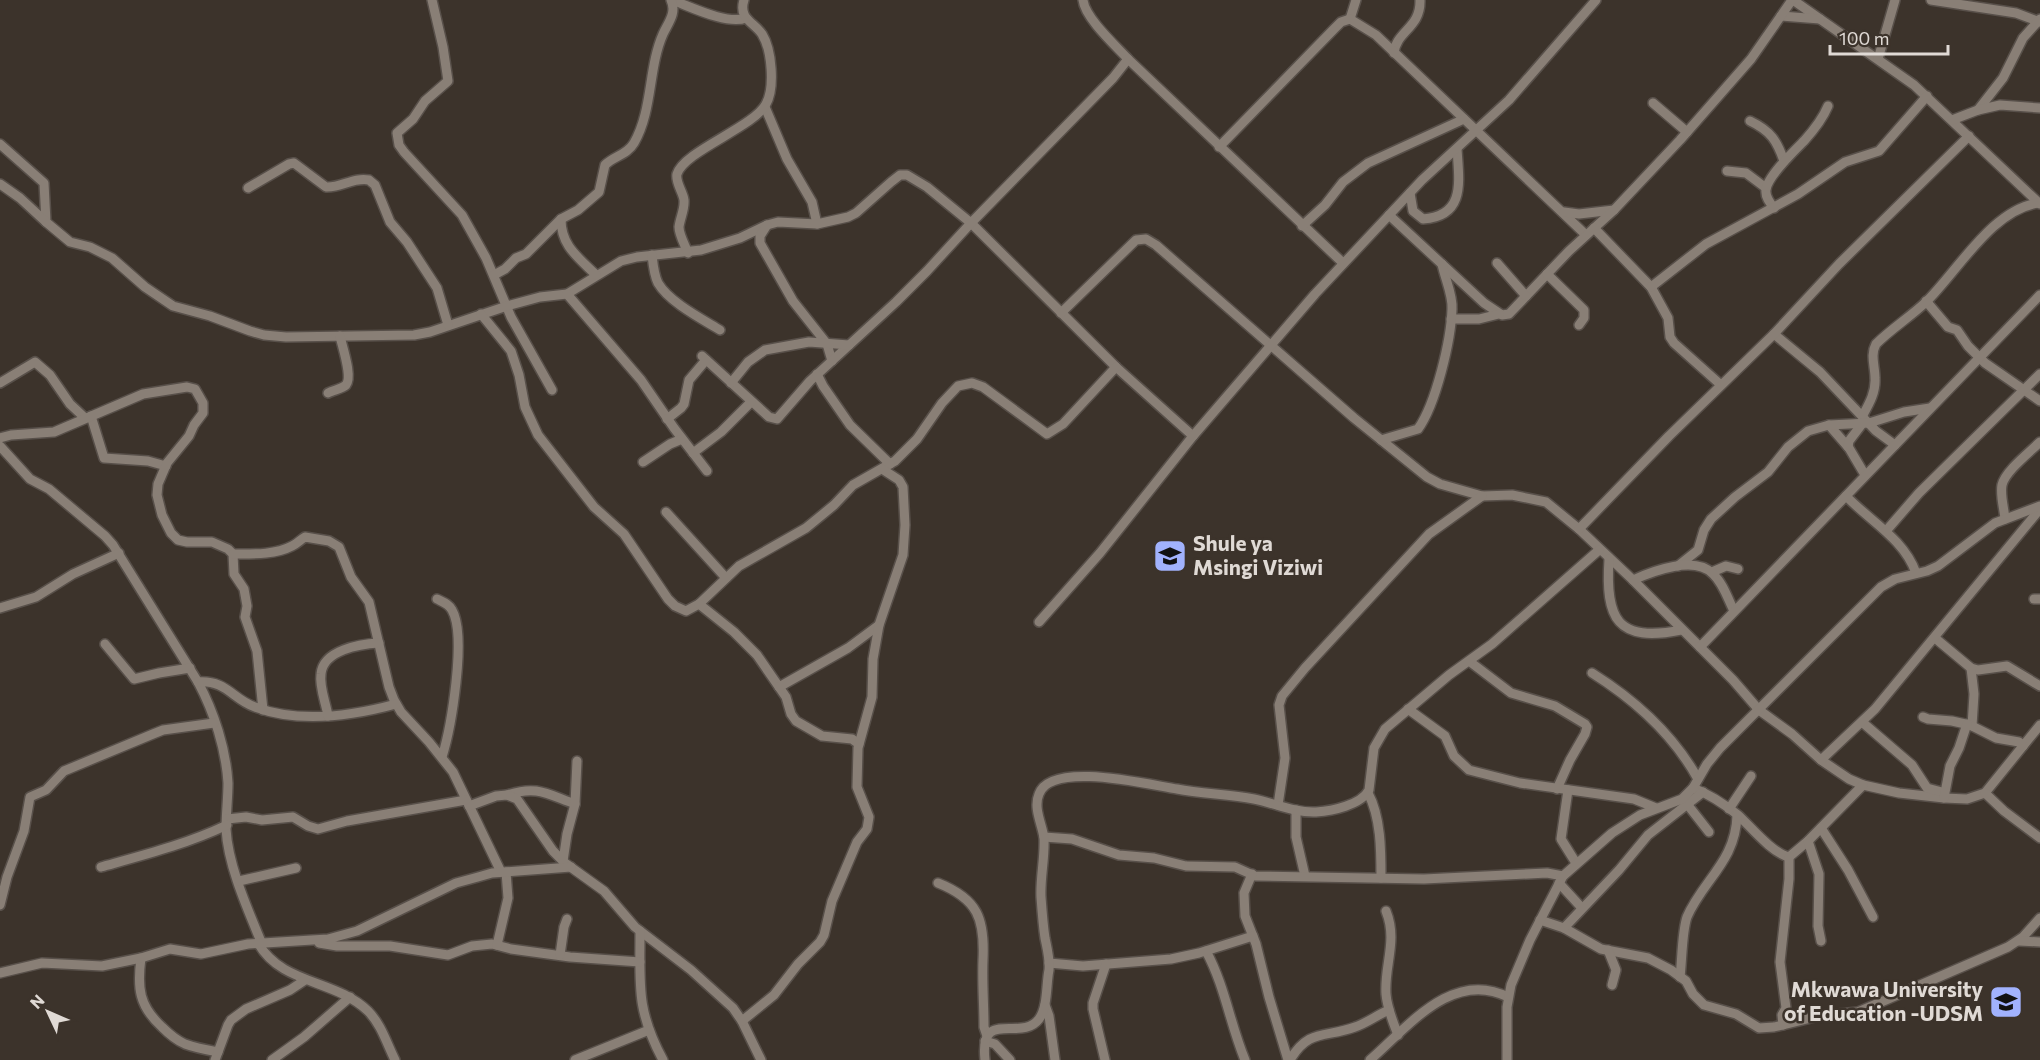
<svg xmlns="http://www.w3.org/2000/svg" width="2040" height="1060" viewBox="0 0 2040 1060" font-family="Commissioner,sans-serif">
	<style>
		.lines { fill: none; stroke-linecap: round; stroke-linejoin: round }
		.street-casing { stroke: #58504a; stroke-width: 12 }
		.street { stroke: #897f76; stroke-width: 9 }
		.labels { text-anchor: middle; stroke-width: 5; stroke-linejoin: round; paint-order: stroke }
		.poi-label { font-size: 21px; font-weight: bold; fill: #e0dad5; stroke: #3c332b; text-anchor: start }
	</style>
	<rect width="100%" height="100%" fill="#3c332b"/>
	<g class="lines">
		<defs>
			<g id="street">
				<path d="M432,0l11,47 5,34 -23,20 -12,18 -16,14 2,12 5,7 58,63 24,43 25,59 41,73"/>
				<path d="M672,0c19,7 55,25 74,18"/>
				<path d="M1083,0c2,18 33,46 45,59l215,204"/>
				<path d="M1793,0l121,85 126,119"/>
				<path d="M1931,0l85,13 24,9"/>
				<path d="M1781,16l39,3"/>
				<path d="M1350,19l6,-19"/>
				<path d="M1394,53c2,-22 27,-25 26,-53"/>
				<path d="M1878,59l17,-59"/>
				<path d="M1653,103l34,29"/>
				<path d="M765,107l22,52 25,43 5,22"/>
				<path d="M1978,110l25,-32 20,-40 17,-19"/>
				<path d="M1952,120l26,-10 22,-5 40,3"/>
				<path d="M1750,121c21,10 27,20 34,40"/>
				<path d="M0,144l44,39 2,39 24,20 20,5 22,11 33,29 28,19 37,10 40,15 14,4 22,2 128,-2 16,-3 77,-26 33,-9 27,-3 54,-33 16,-4 64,-7 39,-12 27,-13 11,-3 39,2 31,-7 8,-4 35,-31 9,-7h7l20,12 44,36 145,144 77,69"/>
				<path d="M1219,147l115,-118 7,-7 9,-3 26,16 210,200"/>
				<path d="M1727,171l19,2 20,15"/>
				<path d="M0,184l20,14 26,24"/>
				<path d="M248,188l41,-24 5,-1 32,24c15,1 27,-10 43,-7l6,5 15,37 17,20 30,46 11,37"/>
				<path d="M1410,193l3,18 10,8c43,-3 36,-38 34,-70"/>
				<path d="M1774,208c-4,-5 -9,-11 -8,-18 1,-13 28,-39 38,-49 9,-10 19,-23 24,-35"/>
				<path d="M1564,212l15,2 35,-4"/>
				<path d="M1389,215l95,88 18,12 7,-1 60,-63 45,-41 66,-70 71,-81 41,-59"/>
				<path d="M561,219c0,27 17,38 35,56"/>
				<path d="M767,225l-7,11v7l33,58 34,43 5,17"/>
				<path d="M1302,226l23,-21 18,-23 25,-19 96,-44"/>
				<path d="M1594,228l57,59 17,31 2,19 4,6 47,42"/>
				<path d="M688,253c-3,-8 -9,-18 -9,-26 1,-9 6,-18 5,-27 -1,-8 -9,-18 -7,-26 7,-23 77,-47 89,-70 9,-16 6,-54 -4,-70 -8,-12 -24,-15 -18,-34"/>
				<path d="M652,255c1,9 2,20 6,28 11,19 44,36 62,47"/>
				<path d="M1497,263l29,33"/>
				<path d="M1547,274l37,36v8l-5,7"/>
				<path d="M494,275l11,-6 11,-11 10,-4 35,-35 17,-9 21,-18 6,-27c9,-9 22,-10 29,-22 19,-33 14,-75 29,-109 5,-11 14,-21 8,-34"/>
				<path d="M1651,287l55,-43 92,-50 47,-32 34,-11 48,-55"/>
				<path d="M567,294l74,86 33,48 33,43"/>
				<path d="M1926,301l22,26 9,3 11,16 17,17 55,38"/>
				<path d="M1061,313l75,-73 10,-1 10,6 198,173 73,59 13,7 42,12 30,-1 34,7 33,27 54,51 100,100 26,30 33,24 29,26 28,19 14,6 36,8 45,5 23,1 18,-6 55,-68"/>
				<path d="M481,314l30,37 8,24 6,32 13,28 56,72 30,27 44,65 7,7 11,5 13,-7 40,-38 67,-38 28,-23 19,-20 42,-24 22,-22 25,-36 16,-17 14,-3 11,4 64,47 16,-10 53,-57"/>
				<path d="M1451,319h28l20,-5"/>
				<path d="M1774,334l46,38 56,59 19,14"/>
				<path d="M702,356l67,61 8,2 33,-38 86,-79 31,-31 44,-48 142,-145 15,-19"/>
				<path d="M817,374l6,12 27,39 40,39"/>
				<path d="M0,383l35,-21 15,13 20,29 15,14"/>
				<path d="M731,383l17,-21 17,-12 44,-8 40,3"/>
				<path d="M328,393c5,-3 14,-4 18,-8 7,-8 -4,-39 -6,-49"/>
				<path d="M1863,415c6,-11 13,-23 12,-37 0,-12 -5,-23 1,-34 15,-15 34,-27 50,-42 31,-30 67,-94 113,-99"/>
				<path d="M91,416l13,42 44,3 18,5"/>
				<path d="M667,419l14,-11 3,-4 5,-24 17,-20"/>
				<path d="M1829,425l20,23 16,27"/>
				<path d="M0,438l11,-3 43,-3 89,-38 44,-7 8,2 8,14v10l-9,12 -5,11 -22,27 -9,21 -1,11 5,20 9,18 7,7 9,2h25l16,7 5,5 1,20 10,15 3,17 -2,11 12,34 6,59"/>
				<path d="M1381,440l37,-11c18,-25 33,-89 34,-120 1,-14 -7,-30 -10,-45"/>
				<path d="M0,446l30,33 19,10 56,47 8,9 85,137c16,30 28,67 30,101 0,15 -2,31 -2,46 2,37 22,81 36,115"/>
				<path d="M1848,447l1,-6 13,-17"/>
				<path d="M693,453l28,-21 30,-30"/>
				<path d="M643,462l27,-18 12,-5"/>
				<path d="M1846,496c24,25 58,43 70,77"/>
				<path d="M666,512l60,66"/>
				<path d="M2005,519c-1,-11 -5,-24 -3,-34 3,-14 28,-33 38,-43"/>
				<path d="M1579,529l90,-93 105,-102 65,-70 130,-128"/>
				<path d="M1886,531l33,-38 121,-119"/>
				<path d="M233,554c19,0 42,1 59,-8 5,-2 8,-6 13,-9l24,4 10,6 12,30 18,25 20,85 5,13 7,12 28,30 24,30 48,100"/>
				<path d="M1609,559c-4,60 8,84 72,71"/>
				<path d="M1678,566l20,-16 6,-20 7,-11 24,-22 33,-25 20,-25 20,-16 21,-6 40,-2 35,-11 26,-4"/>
				<path d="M1712,572l14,-6 12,3"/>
				<path d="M1633,580c20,-9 62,-25 80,-6 10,9 15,25 21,37"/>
				<path d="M437,599c6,3 12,5 15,11 15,26 -1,118 -10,147"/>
				<path d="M2034,599h6"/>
				<path d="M699,604l35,28 23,23 29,42 5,17 5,7 26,15 30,3 7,5"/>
				<path d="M0,608l36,-11 37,-23 46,-21"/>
				<path d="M1039,622l61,-69 93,-117 122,-142 107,-114 87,-80 87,-100"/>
				<path d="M1935,638l36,30 7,2 29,-4 33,20"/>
				<path d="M105,644l29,35 25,-6 31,-5"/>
				<path d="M1700,647l340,-352"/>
				<path d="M1469,661l42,32 44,13 30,18 2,3 -2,7 -15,26 -13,29"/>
				<path d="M1971,668l3,26 -2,32"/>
				<path d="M1592,673c43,27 81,61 106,106"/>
				<path d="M198,682c29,-2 34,17 57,25 45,17 97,9 141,-3"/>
				<path d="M779,687l69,-39 31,-23"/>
				<path d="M1408,709l37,27 9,20 15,14 51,13 114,16 22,9"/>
				<path d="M328,716c-2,-13 -9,-29 -7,-42 2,-24 39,-30 58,-31"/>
				<path d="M1923,717l5,2 24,2 18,4 26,13 23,4 4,4"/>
				<path d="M1862,722l50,43 15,23 15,4"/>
				<path d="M1821,760l54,-51 165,-200"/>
				<path d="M1693,788c16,6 31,16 45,27 13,12 34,38 51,42l19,-16 55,-56"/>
				<path d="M1568,790l-7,49 15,24"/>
				<path d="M1368,793c13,24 13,58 13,85"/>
				<path d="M1985,793l19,18 36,27"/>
				<path d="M507,795c30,-10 40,-1 68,9"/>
				<path d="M1944,798l6,-32 9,-18 8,-24"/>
				<path d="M1687,804l22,28"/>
				<path d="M1278,805l7,-47 -6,-53 3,-9 23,-28 124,-134 53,-38"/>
				<path d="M469,806l27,-10 11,-1 10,4 36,52 12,12 39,28 31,36 56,43 42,38 9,13 19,39"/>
				<path d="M1729,809l22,-33"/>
				<path d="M1296,810v27l9,39"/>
				<path d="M227,819l19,-2 16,3 31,-3 15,9 10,3 29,-8 119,-21"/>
				<path d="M1821,828l27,42 25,47"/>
				<path d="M1044,837l28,2 47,16 35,3 32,8 49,1 20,9 169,3 123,-6 16,3"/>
				<path d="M1808,841l11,33 -1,52 3,15"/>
				<path d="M563,861l4,-27 8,-30 2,-43"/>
				<path d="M101,867c43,-12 86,-23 126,-42"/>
				<path d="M1252,874l-8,19 1,23 11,28 13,53 19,63"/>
				<path d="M239,881l57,-13"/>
				<path d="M938,883c40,16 47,36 45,77 -1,22 1,45 1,67l3,9"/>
				<path d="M1559,883l22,24"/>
				<path d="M0,905l7,-28 17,-46 6,-34 16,-7 18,-19 89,-37 10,-4 51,-7"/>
				<path d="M1386,911c12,30 -2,54 0,83 1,14 7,28 12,41"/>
				<path d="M1540,920l24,8 37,21 47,9 23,12 15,11 7,13 11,11 32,9 23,14 15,-1 45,-11 39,-4 150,-65 15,-10 17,-19"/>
				<path d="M1564,928l55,-58 29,-35 55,-43"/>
				<path d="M640,931c0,54 -4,79 23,129"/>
				<path d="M2019,941l21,1"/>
				<path d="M258,943c24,42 77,36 110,68 13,13 19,33 27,49"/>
				<path d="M319,943l18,3h53l58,9 24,-9 20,-2 19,5 59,8 70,5"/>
				<path d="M497,945l11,-47 -2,-26"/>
				<path d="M1608,950l8,20 -4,15"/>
				<path d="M1206,951c19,35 24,73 39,109"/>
				<path d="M560,955l4,-28 3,-8"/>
				<path d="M141,958c-4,30 -2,48 21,69 7,7 14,13 23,17 11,4 22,6 33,8"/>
				<path d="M1049,963l34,3 88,-7 28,-6 54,-17"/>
				<path d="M0,973l42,-10 60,3 39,-8 29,-9 31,5 47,-10 80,-5 29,-8 99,-48 22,-6 14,-4 79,-6"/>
				<path d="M1680,977c2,-16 2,-46 7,-60 16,-37 49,-56 50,-102"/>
				<path d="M1045,1005l4,11 6,44"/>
				<path d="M742,1021l32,-26 24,-31 22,-22 4,-7 8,-34 25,-59 10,-13 2,-12 -12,-30 1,-39 14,-51 1,-38 6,-34 24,-70 2,-30 -2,-38 -4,-7 -17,-11"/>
				<path d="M1783,1025l-1,-10 4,-7 -6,-46 9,-83v-22"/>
				<path d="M985,1041l10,3 15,16"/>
				<path d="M215,1060l13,-35 3,-5 15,-11 44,-19 15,-10"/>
				<path d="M272,1060l32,-23 46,-40"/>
				<path d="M575,1060l74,-30"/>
				<path d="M985,1060c-6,-53 36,-17 54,-41 9,-12 7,-35 10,-49 1,-11 -2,-22 -4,-32 -2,-13 -3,-27 -4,-41 -1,-19 4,-39 3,-59 -2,-14 -11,-30 -5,-44 12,-34 111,-9 138,-5 25,5 51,5 77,10 20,4 41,14 62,13 16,-1 45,-7 53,-22l5,-42 11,-19 64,-54 43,-31 107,-94"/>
				<path d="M1105,1060l-12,-51v-6l13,-39"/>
				<path d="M1290,1060c19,-32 36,-22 65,-33 12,-4 22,-12 34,-17"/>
				<path d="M1370,1060c38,-33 82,-91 138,-63"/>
				<path d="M1507,1060v-53l4,-22 19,-45 33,-64 49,-43 28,-18 42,-16 11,-11 14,-24 13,-16 161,-161 14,-8 32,-8 11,-5 57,-43 45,-17"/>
			</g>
		</defs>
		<use href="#street" class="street-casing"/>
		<use href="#street" class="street"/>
	</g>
	<defs>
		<symbol id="school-square" viewBox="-11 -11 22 22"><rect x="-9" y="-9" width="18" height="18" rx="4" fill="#a1b2fd" stroke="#3c332b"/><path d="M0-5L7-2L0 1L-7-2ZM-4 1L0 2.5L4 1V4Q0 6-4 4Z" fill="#111"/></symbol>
		<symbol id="university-square" viewBox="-11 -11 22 22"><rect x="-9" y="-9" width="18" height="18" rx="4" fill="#a1b2fd" stroke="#3c332b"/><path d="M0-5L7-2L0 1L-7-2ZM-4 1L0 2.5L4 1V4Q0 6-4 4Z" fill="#111"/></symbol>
	</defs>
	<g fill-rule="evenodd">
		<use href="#school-square" x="1151" y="537" width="38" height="38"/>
		<use href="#university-square" x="1987" y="983" width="38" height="38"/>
	</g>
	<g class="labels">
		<g class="poi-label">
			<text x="1193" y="551">Shule ya<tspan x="1193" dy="24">Msingi Viziwi</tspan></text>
			<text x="1983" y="997" text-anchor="end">Mkwawa University<tspan x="1983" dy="24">of Education -UDSM</tspan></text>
		</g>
	</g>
	<g transform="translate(48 1012) rotate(314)" stroke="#3c332b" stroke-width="4.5" paint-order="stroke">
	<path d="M0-4.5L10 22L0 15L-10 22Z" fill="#e0dad5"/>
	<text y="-9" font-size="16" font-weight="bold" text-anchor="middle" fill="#e0dad5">N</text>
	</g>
	<path d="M1830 45v9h118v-9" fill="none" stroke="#e0dad5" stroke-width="3"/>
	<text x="1839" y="45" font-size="18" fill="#e0dad5" stroke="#3c332b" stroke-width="4.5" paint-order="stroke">100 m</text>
</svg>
